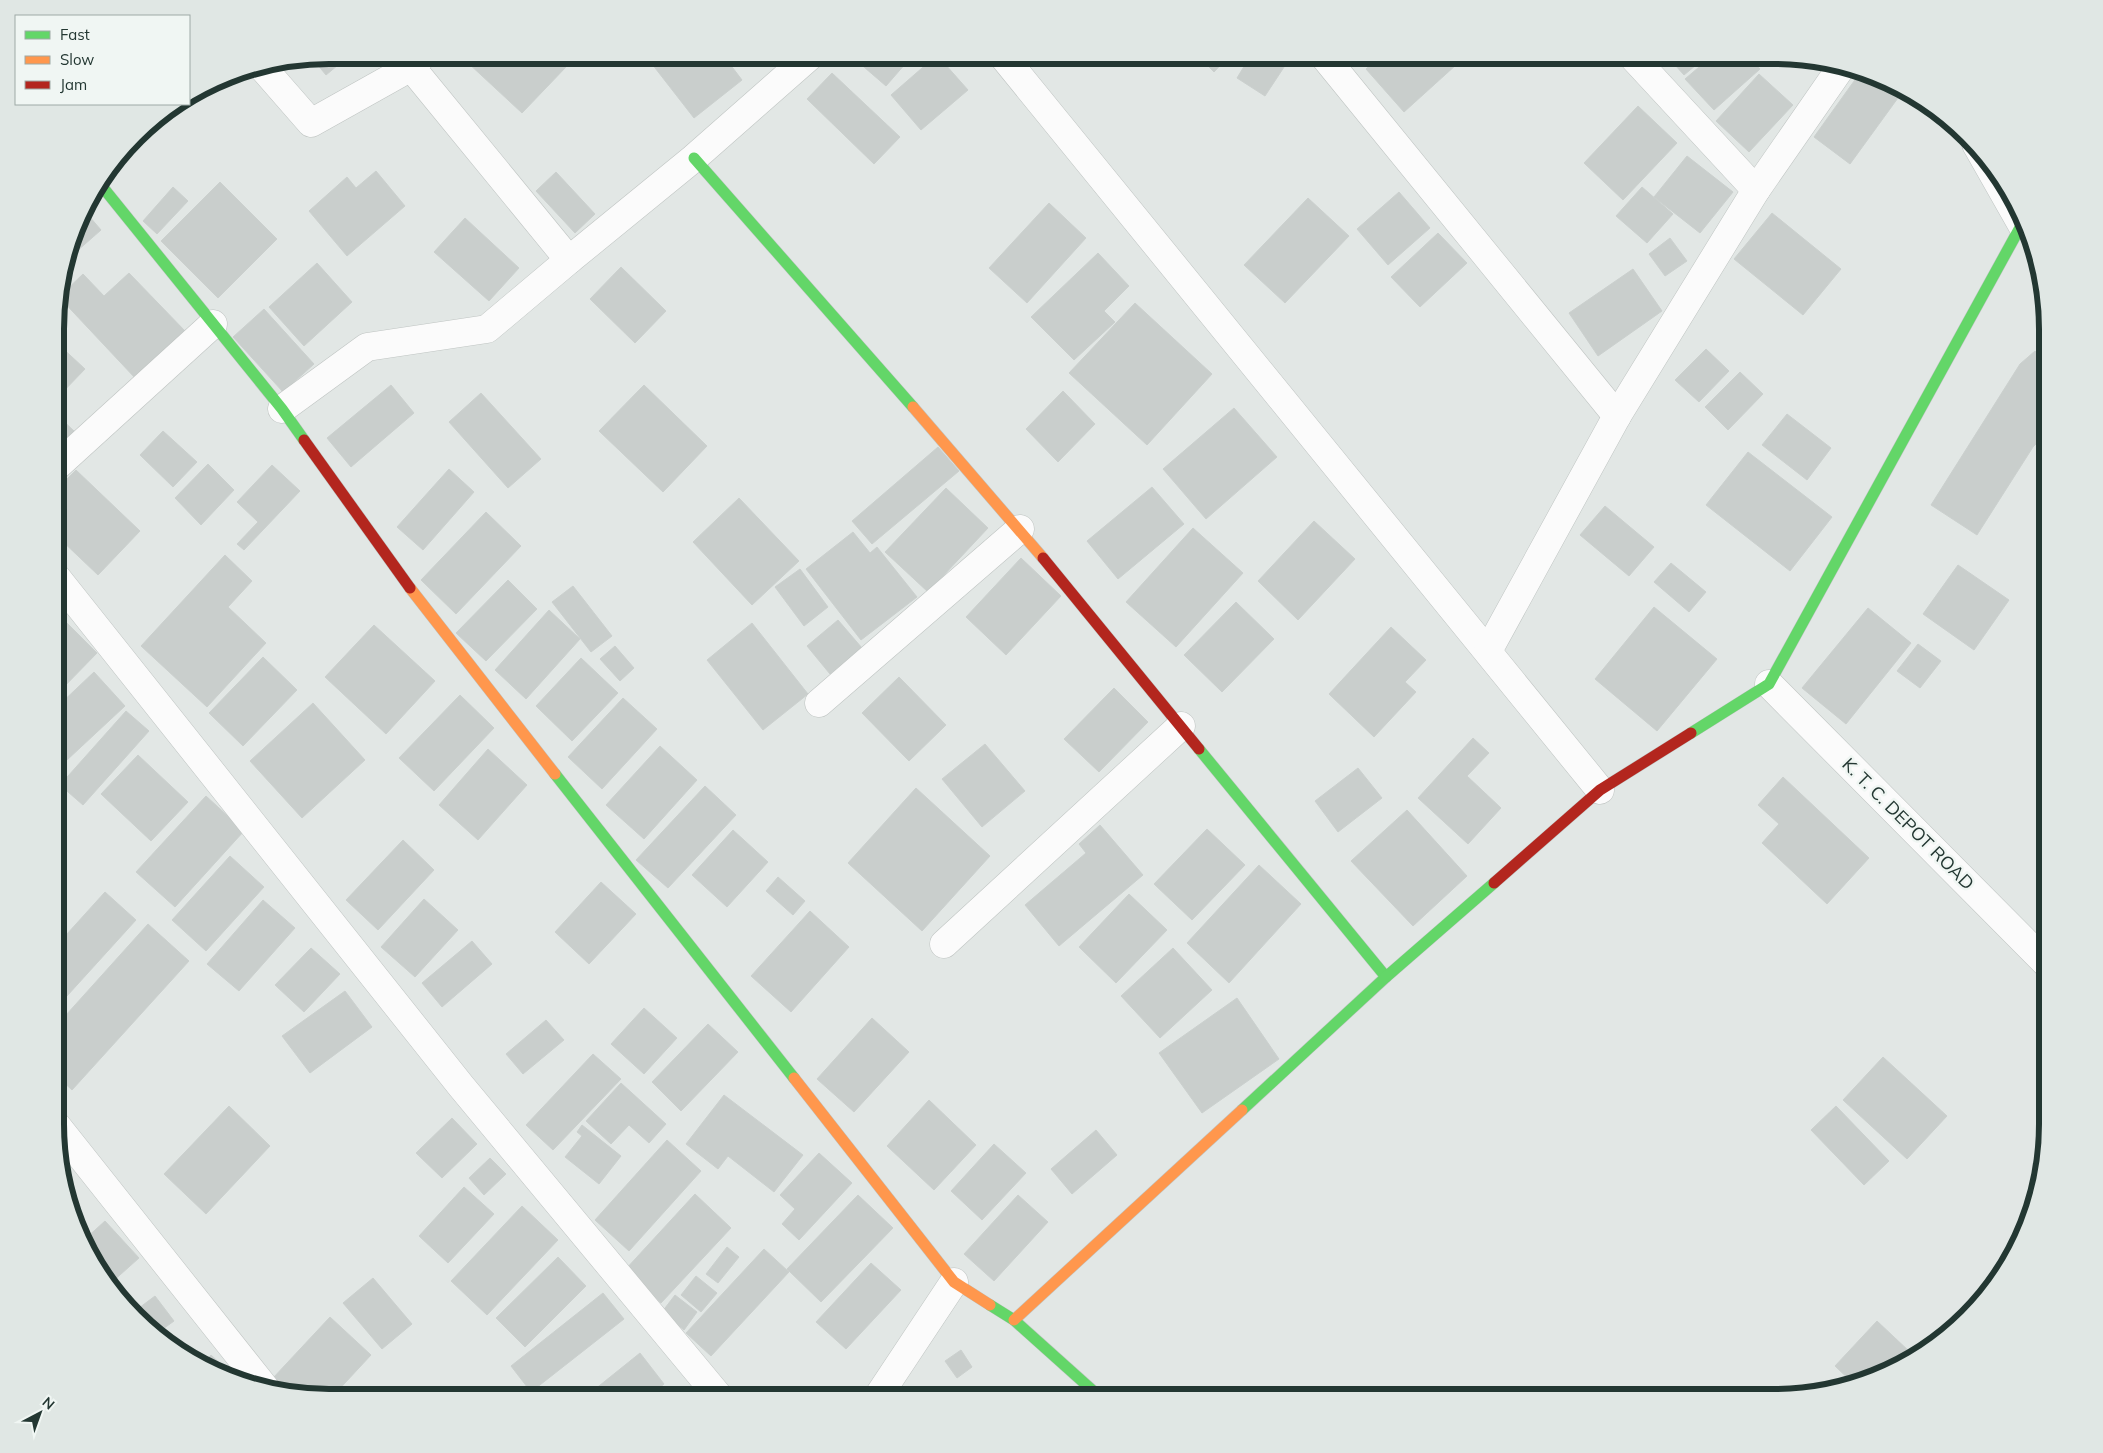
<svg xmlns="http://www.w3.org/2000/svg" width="2103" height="1453" viewBox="0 0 2103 1453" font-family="Mulish,sans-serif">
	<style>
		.building { fill: #c9cecc; stroke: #cbd0ce }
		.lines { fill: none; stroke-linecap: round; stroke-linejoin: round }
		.street-casing { stroke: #bfc4c2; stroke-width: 29 }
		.fast-casing { stroke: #bec4c2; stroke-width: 12 }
		.slow-casing { stroke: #bec4c2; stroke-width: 12 }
		.jam-casing { stroke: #bec4c2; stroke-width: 12 }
		.street { stroke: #fbfbfb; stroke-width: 28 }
		.fast { stroke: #63d668; stroke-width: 11 }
		.slow { stroke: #ff974d; stroke-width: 11 }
		.jam { stroke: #b3261e; stroke-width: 11 }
		.labels { text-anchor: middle; stroke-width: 5; stroke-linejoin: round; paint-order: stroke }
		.street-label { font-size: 18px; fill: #233732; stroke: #f0f6f3 }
		.rim { fill: none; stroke: #233732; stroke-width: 6 }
	</style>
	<rect width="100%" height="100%" fill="#e2e7e5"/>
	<g class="building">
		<path d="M329,55h21l-24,20 -14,-17z"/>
		<path d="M473,55h81l12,12 -44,46 -55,-51z"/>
		<path d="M645,55h78l19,25 -48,38z"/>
		<path d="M862,55h51l-27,31 -29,-25z"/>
		<path d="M937,55l31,35 -47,40 -30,-35z"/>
		<path d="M1197,55h33l-16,17z"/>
		<path d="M1251,55h41l-27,41 -28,-18z"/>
		<path d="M1381,55h86l-63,57 -38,-43z"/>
		<path d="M1667,56h40l-23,19z"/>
		<path d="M1712,56h36l12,13 -46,41 -29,-31z"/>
		<path d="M1862,70l41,21 -53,73 -36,-27z"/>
		<path d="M832,73l68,64 -26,27 -67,-65z"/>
		<path d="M1759,74l34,31 -44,47 -33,-31z"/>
		<path d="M1638,106l39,37 -54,57 -39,-37z"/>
		<path d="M1687,156l46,36 -33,41 -46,-36z"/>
		<path d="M376,171l29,35 -58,50 -38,-45 38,-34 9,11z"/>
		<path d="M556,172l39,42 -20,19 -39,-42z"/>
		<path d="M220,182l57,57 -59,59 -57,-57z"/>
		<path d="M173,187l15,14 -31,33 -14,-13z"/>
		<path d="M1642,187l31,27 -26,29 -31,-27z"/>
		<path d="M1399,192l31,36 -42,37 -31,-36z"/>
		<path d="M1308,198l41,38 -64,67 -41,-38z"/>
		<path d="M1049,203l37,35 -59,65 -38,-35z"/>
		<path d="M83,209l18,21 -33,29z"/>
		<path d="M1772,213l69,56 -38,46 -69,-56z"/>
		<path d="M465,218l54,50 -30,33 -55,-49z"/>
		<path d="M1438,233l29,30 -47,44 -29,-30z"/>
		<path d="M1670,238l17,23 -22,15 -16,-22z"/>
		<path d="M1098,253l31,33 -25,25 11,11 -41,38 -43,-43z"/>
		<path d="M317,263l35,39 -48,44 -35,-39z"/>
		<path d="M621,267l45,44 -31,32 -45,-44z"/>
		<path d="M1633,269l29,42 -64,45 -29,-43z"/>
		<path d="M129,273l56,58 -49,48 -77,-82 24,-23 21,22z"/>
		<path d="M1135,303l77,71 -65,71 -78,-72z"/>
		<path d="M264,309l50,55 -31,28 -50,-55z"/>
		<path d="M57,343l28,26 -28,29z"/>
		<path d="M1706,349l23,22 -30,31 -24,-22z"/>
		<path d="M2035,351l12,14v90l-10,-12 -4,4 -56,88 -46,-30 89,-141z"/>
		<path d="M1740,372l23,22 -35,36 -23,-23z"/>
		<path d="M391,385l23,28 -63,54 -24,-29z"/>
		<path d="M644,385l63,61 -44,46 -64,-61z"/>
		<path d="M1063,391l32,33 -37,38 -32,-33z"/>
		<path d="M481,393l60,66 -33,29 -59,-66z"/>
		<path d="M1234,408l43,49 -71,62 -43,-50z"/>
		<path d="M1787,414l44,34 -24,32 -45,-35z"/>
		<path d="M57,415l17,16 -17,18z"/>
		<path d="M163,431l34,31 -24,25 -33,-32z"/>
		<path d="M938,447l21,24 -87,73 -20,-23z"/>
		<path d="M1748,452l84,65 -42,54 -84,-66z"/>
		<path d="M208,464l26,26 -33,35 -26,-27z"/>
		<path d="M272,465l28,26 -56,59 -7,-6 21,-22 -21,-20z"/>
		<path d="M449,469l25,23 -51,58 -26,-23z"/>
		<path d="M76,470l64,61 -42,44 -41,-39v-47z"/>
		<path d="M1152,487l32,37 -66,55 -31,-38z"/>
		<path d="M946,488l42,40 -60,64 -43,-40z"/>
		<path d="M739,498l60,63 -47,44 -59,-63z"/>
		<path d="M1605,506l49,41 -25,29 -49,-41z"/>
		<path d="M486,512l35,34 -65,68 -35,-34z"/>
		<path d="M1314,521l41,38 -57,61 -40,-39z"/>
		<path d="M1193,528l50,45 -67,74 -50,-45z"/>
		<path d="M853,532l17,21 7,-6 40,50 -56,43 -55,-71z"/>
		<path d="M225,555l27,26 -24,26 38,36 -59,64 -66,-61z"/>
		<path d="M1021,558l40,38 -55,59 -40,-38z"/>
		<path d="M1671,563l35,29 -17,20 -35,-30z"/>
		<path d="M1958,565l51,35 -35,50 -51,-36z"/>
		<path d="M800,569l28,38 -24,19 -29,-39z"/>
		<path d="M508,580l29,29 -51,52 -30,-28z"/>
		<path d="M573,586l39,50 -21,16 -39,-50z"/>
		<path d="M1236,602l38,37 -52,53 -38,-37z"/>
		<path d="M1654,607l63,52 -60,72 -62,-52z"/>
		<path d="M1868,608l43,35 -65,81 -44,-36z"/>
		<path d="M549,610l31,29 -54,60 -31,-29z"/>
		<path d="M64,620l33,33 -40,41v-67z"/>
		<path d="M838,620l24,28 -32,26 -23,-28z"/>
		<path d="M752,623l56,71 -45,36 -56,-70z"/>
		<path d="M374,625l61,56 -49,53 -61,-57z"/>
		<path d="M1391,627l35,33 -21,22 11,10 -42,45 -45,-43z"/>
		<path d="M1918,644l23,17 -21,27 -23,-17z"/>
		<path d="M615,646l19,22 -14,13 -20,-22z"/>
		<path d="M263,657l34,33 -54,56 -34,-33z"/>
		<path d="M581,658l37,35 -46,48 -36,-35z"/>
		<path d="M94,672l31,34 -58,54 -10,-10v-43z"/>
		<path d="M899,677l47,48 -37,36 -47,-48z"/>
		<path d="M1114,688l34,34 -49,50 -35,-33z"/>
		<path d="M460,695l34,33 -60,63 -35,-33z"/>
		<path d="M623,698l34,31 -55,60 -34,-32z"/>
		<path d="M313,703l52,57 -63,58 -52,-57z"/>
		<path d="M126,711l23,20 -66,74 -23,-20z"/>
		<path d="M1473,738l16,15 -22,23 34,32 -33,36 -50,-46z"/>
		<path d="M985,744l40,47 -43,36 -40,-48z"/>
		<path d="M660,746l37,34 -53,59 -38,-34z"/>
		<path d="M488,749l39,36 -49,55 -39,-35z"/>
		<path d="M138,755l50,47 -37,39 -50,-47z"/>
		<path d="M1358,768l24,30 -44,34 -23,-31z"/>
		<path d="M1783,777l86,81 -42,46 -65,-61 17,-19 -21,-19z"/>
		<path d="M705,786l31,29 -68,73 -32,-28z"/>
		<path d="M916,788l74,68 -68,75 -74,-68z"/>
		<path d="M206,796l38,35 -69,76 -39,-35z"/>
		<path d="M1407,810l60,66 -54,50 -62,-65z"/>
		<path d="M1100,825l43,50 -84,71 -34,-41 61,-52 -7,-9z"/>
		<path d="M1207,829l38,36 -53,55 -38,-36z"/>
		<path d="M733,830l35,32 -41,45 -35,-32z"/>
		<path d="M403,840l31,30 -56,60 -32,-30z"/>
		<path d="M230,856l34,31 -58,64 -34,-31z"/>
		<path d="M1259,865l42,39 -72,79 -42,-40z"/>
		<path d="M778,877l27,24 -12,14 -27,-24z"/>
		<path d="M601,882l35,32 -47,50 -34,-32z"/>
		<path d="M105,892l31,28 -79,87v-62z"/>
		<path d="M1129,894l38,36 -51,53 -37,-36z"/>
		<path d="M424,899l34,31 -43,47 -34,-30z"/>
		<path d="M263,900l32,28 -56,63 -32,-27z"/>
		<path d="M810,911l39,36 -58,65 -40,-36z"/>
		<path d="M148,924l41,37 -117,129 -15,-14v-51z"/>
		<path d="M472,941l20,23 -50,43 -20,-24z"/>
		<path d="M311,948l29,26 -36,38 -29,-27z"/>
		<path d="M1173,948l39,42 -52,48 -39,-42z"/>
		<path d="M345,991l27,36 -62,46 -28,-37z"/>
		<path d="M1237,998l42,61 -77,54 -43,-60z"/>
		<path d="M644,1008l33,30 -33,36 -33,-30z"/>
		<path d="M872,1018l37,34 -55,60 -37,-33z"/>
		<path d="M546,1020l18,20 -41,34 -17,-20z"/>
		<path d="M708,1024l30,28 -57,59 -29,-29z"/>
		<path d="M593,1054l28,25 -68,71 -27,-25z"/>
		<path d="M1883,1057l64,59 -40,43 -64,-59z"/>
		<path d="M621,1083l45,41 -17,19 -20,-18 -18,19 -25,-23z"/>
		<path d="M724,1095l79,60 -29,37 -46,-36 -10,13 -32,-25z"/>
		<path d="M929,1100l47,45 -42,45 -47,-44z"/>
		<path d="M229,1106l41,40 -64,68 -42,-40z"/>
		<path d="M1836,1106l53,55 -25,24 -53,-55z"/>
		<path d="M452,1118l25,26 -35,34 -26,-25z"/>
		<path d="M582,1125l39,31 -22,28 -34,-27 17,-21 -5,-4z"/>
		<path d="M1096,1130l21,25 -45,39 -21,-25z"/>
		<path d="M667,1140l34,31 -72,80 -34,-31z"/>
		<path d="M994,1144l32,29 -44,47 -31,-29z"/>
		<path d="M819,1153l33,30 -53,57 -17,-16 13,-15 -15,-14z"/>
		<path d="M490,1158l16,16 -22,21 -15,-17z"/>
		<path d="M464,1187l30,27 -46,49 -29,-27z"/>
		<path d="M695,1194l36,34 -70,75 -36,-33z"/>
		<path d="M858,1195l35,33 -72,74 -34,-33z"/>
		<path d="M1018,1195l30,27 -54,59 -30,-27z"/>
		<path d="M522,1206l36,34 -71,75 -36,-34z"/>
		<path d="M105,1221l34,37 -28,25 -19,-22 -8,-21z"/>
		<path d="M727,1247l12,10 -21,26 -12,-9z"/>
		<path d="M764,1249l25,23 -78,84 -25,-23z"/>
		<path d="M558,1257l28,29 -61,61 -29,-29z"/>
		<path d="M871,1263l30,27 -55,59 -30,-27z"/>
		<path d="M696,1276l21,17 -16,19 -20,-17z"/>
		<path d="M373,1278l39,46 -30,25 -39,-46z"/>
		<path d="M116,1283l15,13 -4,5 -14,-15z"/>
		<path d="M603,1293l21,26 -93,73 -20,-26z"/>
		<path d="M675,1295l22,17 -13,18 -22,-18z"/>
		<path d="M155,1296l19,25 -18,13 -21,-23z"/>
		<path d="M330,1317l41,38 -39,42h-21l-21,-4 -17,-15z"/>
		<path d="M1877,1321l34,32 -16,17 -40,15 -20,-19z"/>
		<path d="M961,1350l11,17 -15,11 -12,-17z"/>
		<path d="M640,1353l24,31 -17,14h-63z"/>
		<path d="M211,1355l30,28 -38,-20z"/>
	</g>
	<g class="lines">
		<defs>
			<g id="street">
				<path d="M423,55l-12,12 158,193 125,-102 117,-103"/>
				<path d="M1002,55l598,735"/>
				<path d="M1323,55l294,361"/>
				<path d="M1632,56l124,134"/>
				<path d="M263,68l48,55 100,-56"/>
				<path d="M1976,144l46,81"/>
				<path d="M282,409l85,-62 120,-18 82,-69"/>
				<path d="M57,466l156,-142"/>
				<path d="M57,578l404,508 259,312"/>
				<path d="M1488,651l129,-235 139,-226 86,-124"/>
				<path d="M1769,684l278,280"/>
				<path d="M819,703l201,-174"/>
				<path d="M944,944l237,-218"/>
				<path d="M57,1126l208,262"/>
				<path d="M877,1398l77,-116"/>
			</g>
			<g id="fast">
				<path d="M694,158l219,249"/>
				<path d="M101,185l181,224 22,31"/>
				<path d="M1691,733l78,-49 254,-462"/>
				<path d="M1199,749l187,228"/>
				<path d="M555,774l239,304"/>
				<path d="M1242,1110l144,-133 108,-94"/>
				<path d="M990,1305l24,15 87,78"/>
			</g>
			<g id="slow">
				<path d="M913,407l130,151"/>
				<path d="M410,588l145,186"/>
				<path d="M794,1078l160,204 36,23"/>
				<path d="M1014,1320l228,-210"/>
			</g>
			<g id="jam">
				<path d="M304,440l106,148"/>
				<path d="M1043,558l156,191"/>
				<path d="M1494,883l106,-93 91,-57"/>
			</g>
		</defs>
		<use href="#street" class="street-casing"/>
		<use href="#fast" class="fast-casing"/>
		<use href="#slow" class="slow-casing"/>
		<use href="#jam" class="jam-casing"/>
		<use href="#street" class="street"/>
		<use href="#fast" class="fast"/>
		<use href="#slow" class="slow"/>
		<use href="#jam" class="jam"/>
	</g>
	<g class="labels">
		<g class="street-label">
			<text transform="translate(1908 824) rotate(45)" y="6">K. T. C. DEPOT ROAD</text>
		</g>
	</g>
	<path d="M0 0H2103V1453H0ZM329 64H1774A265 265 0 0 1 2039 329V1124A265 265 0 0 1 1774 1389H329A265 265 0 0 1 64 1124V329A265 265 0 0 1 329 64Z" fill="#e0e7e4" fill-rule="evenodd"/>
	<path class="rim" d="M329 64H1774A265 265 0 0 1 2039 329V1124A265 265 0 0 1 1774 1389H329A265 265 0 0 1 64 1124V329A265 265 0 0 1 329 64Z"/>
	<rect x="15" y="15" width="175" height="90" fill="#f0f6f3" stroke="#9eaaa6"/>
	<rect x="25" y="31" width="25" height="8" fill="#63d668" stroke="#9eaaa6"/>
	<text x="60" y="40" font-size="15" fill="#233732">Fast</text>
	<rect x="25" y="56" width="25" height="8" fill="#ff974d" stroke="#9eaaa6"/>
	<text x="60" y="65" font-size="15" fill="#233732">Slow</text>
	<rect x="25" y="81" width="25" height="8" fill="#b3261e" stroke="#9eaaa6"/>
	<text x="60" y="90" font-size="15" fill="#233732">Jam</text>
	<g transform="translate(40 1413) rotate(41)" stroke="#f0f6f3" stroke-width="4" paint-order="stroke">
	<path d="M0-4L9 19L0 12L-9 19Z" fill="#233732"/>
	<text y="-8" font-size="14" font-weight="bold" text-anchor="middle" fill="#233732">N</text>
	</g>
</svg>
